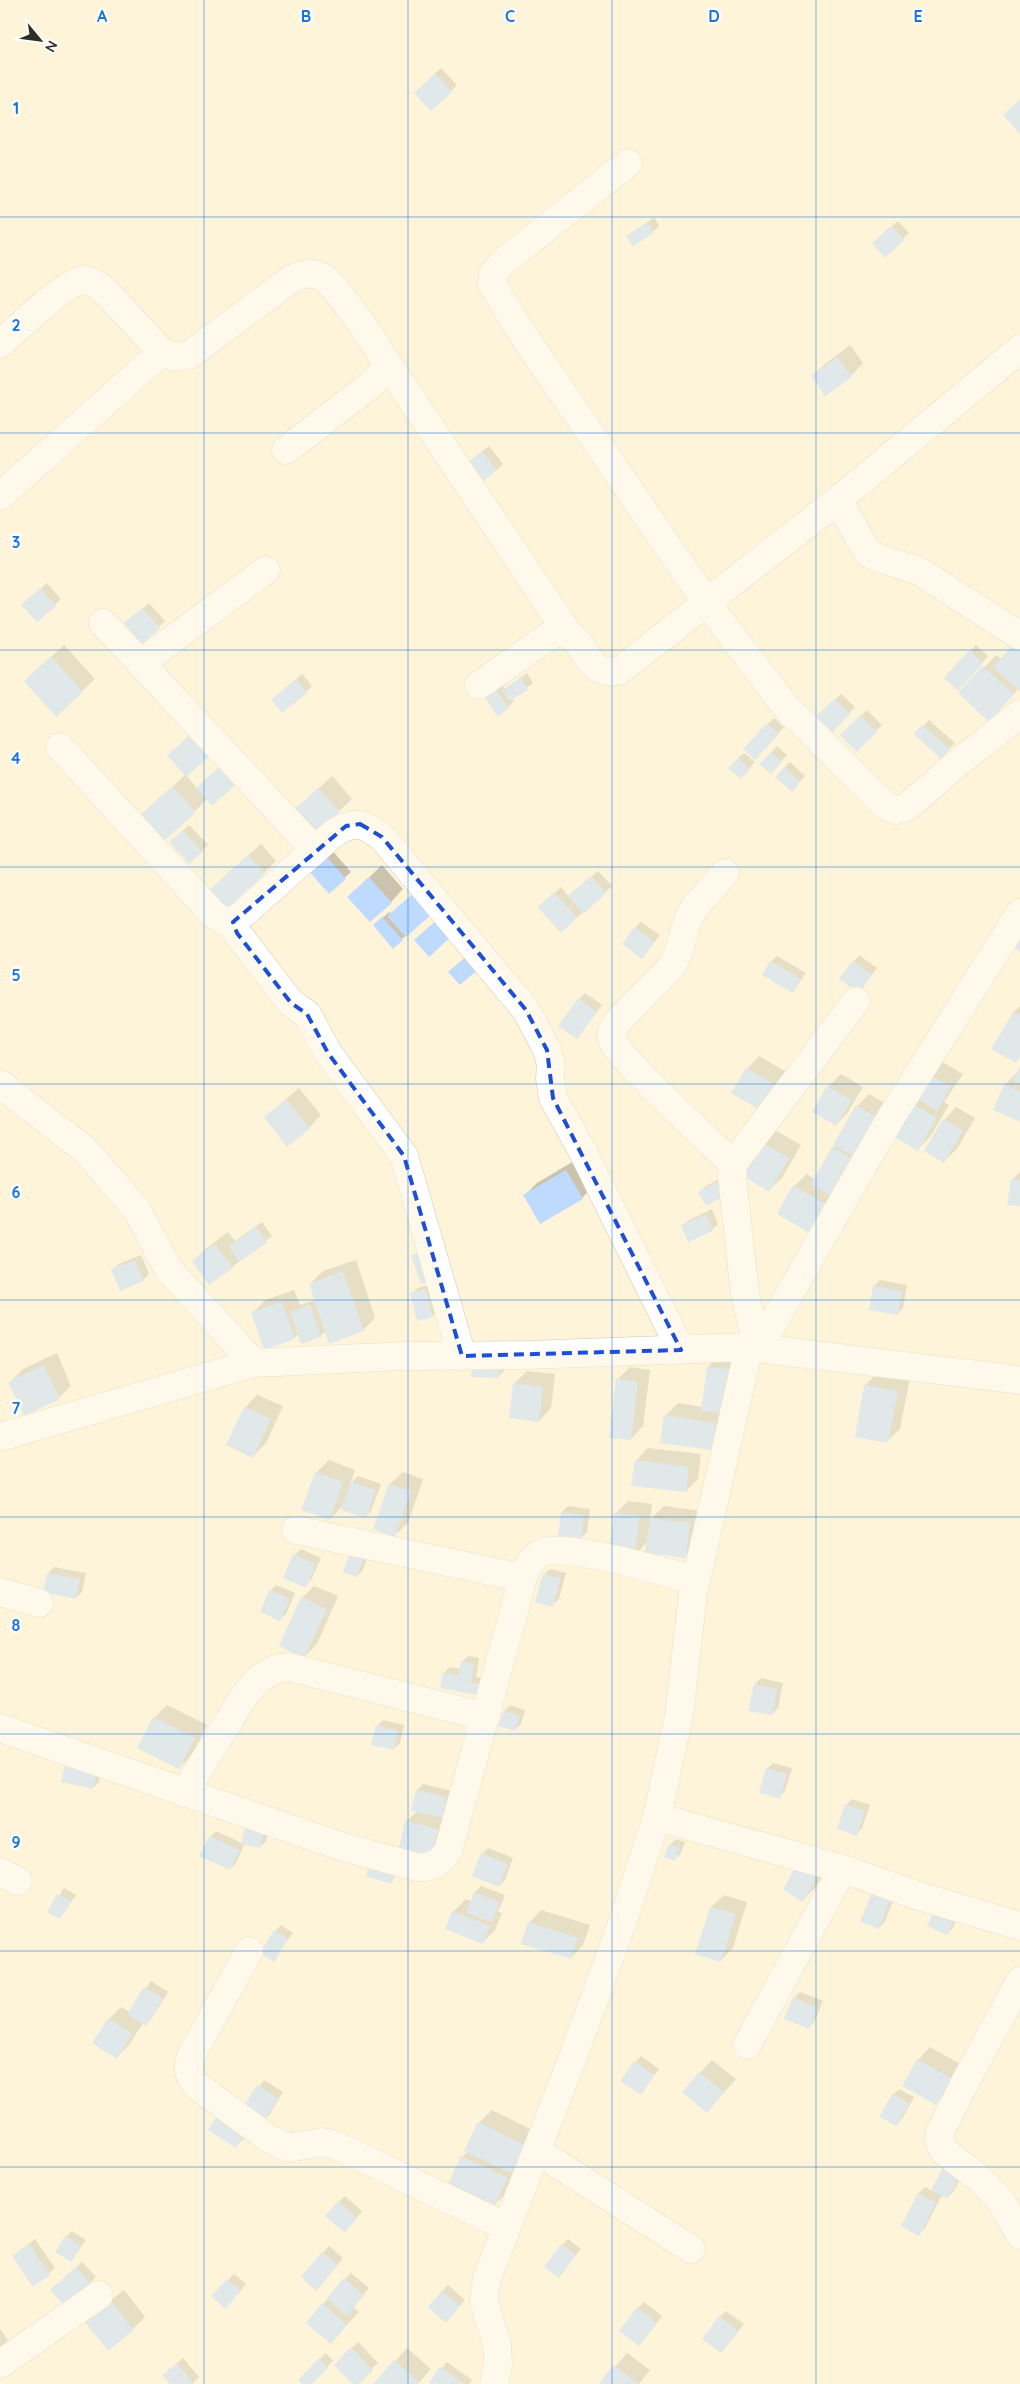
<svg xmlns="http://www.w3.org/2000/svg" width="1020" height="2384" viewBox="0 0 1020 2384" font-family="Quicksand,sans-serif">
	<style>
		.shadow { fill: #0003 }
		.building { fill: #bfdaff }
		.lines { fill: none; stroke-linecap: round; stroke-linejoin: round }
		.minor-casing { stroke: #d2c7ae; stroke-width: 29 }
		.minor { stroke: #fff; stroke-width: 28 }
		.marked { fill: none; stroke: #1d4ed8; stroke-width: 4; stroke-dasharray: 10 6; stroke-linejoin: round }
		.grid { fill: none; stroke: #1674dd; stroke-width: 1; stroke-opacity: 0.55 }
		.grid-label { font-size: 16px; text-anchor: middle; font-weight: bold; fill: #1674dd; stroke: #fff; stroke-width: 5; stroke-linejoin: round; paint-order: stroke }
	</style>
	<rect width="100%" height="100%" fill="#fef4d9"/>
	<g class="shadow">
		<path d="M441,68l16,17 -6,6 -35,2z"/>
		<path d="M654,217l5,9 -6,6 -25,4z"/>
		<path d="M898,221l11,12 -24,23 -6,-19z"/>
		<path d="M850,345l13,18 -12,13h-39l13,-12z"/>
		<path d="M489,446l14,18 -6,6 -25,-11z"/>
		<path d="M47,583l14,16 -24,22 -8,-22z"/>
		<path d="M149,603l16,18 -22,21 -11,-24z"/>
		<path d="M64,645l31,34 -39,36 -18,-46z"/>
		<path d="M976,645l12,11 -24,28 -19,-6z"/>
		<path d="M996,655l6,5 18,30 -2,-1 -16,18 -42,-14z"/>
		<path d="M527,673l6,10 -21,15 2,3 -6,6 -24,-12 16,-13 5,7z"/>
		<path d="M302,674l10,12 -6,6 -34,8z"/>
		<path d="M841,694l14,13 -26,27 -15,-14z"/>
		<path d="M867,710l15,15 -25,25 -15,-15z"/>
		<path d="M774,718l10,9 -23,25 7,-28z"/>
		<path d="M929,720l26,23 -14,14 -25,-23z"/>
		<path d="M204,723l-18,52 11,13 41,-38 -31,49 -12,12 -40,-8 31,-29 -5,-31z"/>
		<path d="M777,746l10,9 -16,17 -10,-9z"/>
		<path d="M744,753l11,9 -8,9 -9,-13z"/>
		<path d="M790,762l15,14 -8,8 -13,-16z"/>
		<path d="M332,776l20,23 -37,34 -7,-35z"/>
		<path d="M189,825l19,20 -19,17 -18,-20z"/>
		<path d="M261,844l15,17 -12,12 -43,6z"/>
		<path d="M330,848l21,24 -22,20 -21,-24z"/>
		<path d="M382,865l21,24 -12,13 -30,-17z"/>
		<path d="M598,871l14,15 -51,46 -22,-24 22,-21 8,10z"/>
		<path d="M389,912l2,2 41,-2 -39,35 -13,-27z"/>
		<path d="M641,922l19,13 -18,23 -7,-30z"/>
		<path d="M859,955l18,13 -18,24 -18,-13z"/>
		<path d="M777,956l29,17 -13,19 -22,-30z"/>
		<path d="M585,993l17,12 -25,33 2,-39z"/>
		<path d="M1020,1006v51l-5,5 -1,-50z"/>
		<path d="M759,1056l29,17 -14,24 -27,-28z"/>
		<path d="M935,1058l28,16 -19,28 5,3 -19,32 -12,12 -27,-15z"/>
		<path d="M1020,1069v52l-15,-36z"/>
		<path d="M841,1074l22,13 -15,25 -12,13 -22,-13 14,-25z"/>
		<path d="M299,1088l22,27 -12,13 -44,-11z"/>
		<path d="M869,1094l26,15 -73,110 -28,-33 13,-12 8,5 42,-73z"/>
		<path d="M956,1107l19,11 -18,31 -13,12v-41z"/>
		<path d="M773,1129l28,16 -19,33 -13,12 -28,-16z"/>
		<path d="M579,1158l16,27 -13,13 -57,-3 12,-12z"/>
		<path d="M1020,1172v33l-8,-25z"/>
		<path d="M727,1175l6,12 -33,5 6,-6z"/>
		<path d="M712,1209l6,15 -6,6 -29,-4 6,-6z"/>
		<path d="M262,1222l10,14 -40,31 -39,-6 13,-12 22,-17 7,9z"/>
		<path d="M141,1255l8,19 -6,6 -30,-10 6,-6z"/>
		<path d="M356,1260l19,58 -12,12 -37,1 -6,5 -22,-2 -4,4 -41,-25 12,-13 29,-10 6,15 16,-5 -6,-16 13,-13z"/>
		<path d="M880,1280l27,5 -4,23 -6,6 -23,-28z"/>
		<path d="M432,1284l7,25 -6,7 -21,-22 6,-6z"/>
		<path d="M57,1353l14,33 -12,12 -49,-16 13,-13z"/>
		<path d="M505,1355v15l-6,6 -26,-1z"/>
		<path d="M720,1355l29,3 -38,91 -46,-33 13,-13 25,4 5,-40z"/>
		<path d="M630,1367l20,3 -7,56 -12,13 -14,-59z"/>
		<path d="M527,1371l28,3 -4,34 -12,13 -25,-37z"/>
		<path d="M878,1373l32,5 -10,51 -13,12 -22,-56z"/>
		<path d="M257,1395l26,11 -17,37 -13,13 -8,-48z"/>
		<path d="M648,1448l53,6 -3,25 -12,12 -50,-30z"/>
		<path d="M329,1460l26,10 -5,14 8,-8 23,8 -10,27 -6,6 -21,-13 -14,15 -14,-46z"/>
		<path d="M403,1472l20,7 -15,44 -13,12 -20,-7 15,-44z"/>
		<path d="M628,1501l24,3 -2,16 14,-14 38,5 -4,33 -13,12 -37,-15 -14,15 -19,-42z"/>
		<path d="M568,1506l22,3 -3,23 -6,6 -19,-26z"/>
		<path d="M371,1546l-8,24 -6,6 -12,-4z"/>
		<path d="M301,1549l20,9 -10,22 -6,6 -10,-31z"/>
		<path d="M54,1567l32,6 -4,19 -6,6 -28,-25z"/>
		<path d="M550,1569l16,4 -7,26 -6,6 -9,-30z"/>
		<path d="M276,1585l19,8 -9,21 -6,6 -10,-29z"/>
		<path d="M314,1586l24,10 -21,48 -13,13 -2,-59z"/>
		<path d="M468,1656l11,2 -3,19 8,2 -8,14 -32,-20 6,-6 10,2 2,-7z"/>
		<path d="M761,1678l22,5 -5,25 -6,6 -17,-30z"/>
		<path d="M167,1705l40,20 -15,30 -13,13 -25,-50z"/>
		<path d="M510,1705l15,5 -4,14 -6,6 -11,-19z"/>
		<path d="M383,1720l21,5 -4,18 -6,6 -17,-23z"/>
		<path d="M773,1763l19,5 -7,23 -6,6 -12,-28z"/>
		<path d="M102,1766l-3,16 -6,6 -30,-7z"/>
		<path d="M423,1784l29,7 -5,20 -4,4 7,1 -19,38 -25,-32 11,-11v-21z"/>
		<path d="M852,1799l18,6 -8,23 -6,7 -10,-30z"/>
		<path d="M271,1818l-5,23 -6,6 -15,-4 -9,20 -6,6 -20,-32 6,-6 26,12z"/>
		<path d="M676,1839l9,3 -4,11 -6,6 -5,-14z"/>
		<path d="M488,1848l25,10 -8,22 -6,6 -17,-32z"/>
		<path d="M813,1848l19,10 -17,30 -12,12z"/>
		<path d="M481,1886l24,9 -7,17 4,1 -7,17 -13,13 -35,-14 6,-17 13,-13 6,2 3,-9z"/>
		<path d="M64,1888l12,7 -16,23 -11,-6z"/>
		<path d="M896,1893l-11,29 -6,6 -17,-7z"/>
		<path d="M724,1895l23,7 -14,46 -12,12 -10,-53z"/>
		<path d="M961,1909l-8,19 -6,6 -18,-9z"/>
		<path d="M541,1910l49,15 -7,20 -12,13 -42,-35z"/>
		<path d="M281,1925l12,8 -20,27 2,-29z"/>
		<path d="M151,1981l17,11 -17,27 -6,6 -2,-2 -14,22 -12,12 -8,-38 12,-12 9,5z"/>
		<path d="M800,1992l23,9 -9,21 -6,6 -14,-30z"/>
		<path d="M930,2047l32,18 -14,25 -12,13 -18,-43z"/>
		<path d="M641,2056l18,13 -19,25 -5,-32z"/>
		<path d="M712,2060l24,19 -29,32 -7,-38z"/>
		<path d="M264,2080l19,12 -14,23 -33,31 10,-41z"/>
		<path d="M899,2089l15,8 -12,22 -6,6 -15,-9 12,-21z"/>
		<path d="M492,2110l44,22 -31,62 -12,12 -31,-49 5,-5 12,-29z"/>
		<path d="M946,2164l20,2 -12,25 -6,6 -6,-2 -17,33 -6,6 -17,-8 17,-33 6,-6 7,4z"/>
		<path d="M345,2196l17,15 -12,14 -11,-23z"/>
		<path d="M72,2231l14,9 -15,21 -5,-24z"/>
		<path d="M35,2239l20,29 -21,17 -20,-29z"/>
		<path d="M568,2239l13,10 -22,27 3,-31z"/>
		<path d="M329,2246l14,12 -21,25 -20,-6z"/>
		<path d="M82,2262l14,15 -6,6 -32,2z"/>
		<path d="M351,2273l18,15 -16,19 6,5 -16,17 -20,-25z"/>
		<path d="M234,2274l12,10 -15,18 -18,-6z"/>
		<path d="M448,2285l17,15 -13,15 -23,-8z"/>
		<path d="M124,2290l21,27 -12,12 -34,-19z"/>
		<path d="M644,2302l18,14 -17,23 -7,-31z"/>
		<path d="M726,2311l18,13 -23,28 -1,-35z"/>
		<path d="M0,2329l8,11 -8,8z"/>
		<path d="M358,2342l20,21 -23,21 -20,-19z"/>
		<path d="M407,2348l24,21 -13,15h-43z"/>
		<path d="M326,2353l7,8 -22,23h-7l-4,-4z"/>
		<path d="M627,2353l23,17 -11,14h-38z"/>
		<path d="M183,2358l16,19 -7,7h-20l-8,-9z"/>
		<path d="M447,2362l25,18 -2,4 -39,-2z"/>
	</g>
	<g class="building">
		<path d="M435,73l17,19 -21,19 -17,-18z"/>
		<path d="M1020,99v35l-17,-19z"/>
		<path d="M647,222l7,10 -21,15 -7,-11z"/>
		<path d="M891,226l13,14 -19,18 -13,-15z"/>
		<path d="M837,357l15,20 -27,19 -14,-20z"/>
		<path d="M482,451l15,19 -17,14 -15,-19z"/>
		<path d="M40,588l16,18 -19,16 -16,-17z"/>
		<path d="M142,608l18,20 -18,16 -18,-21z"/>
		<path d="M1017,640l3,3v49l-27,-25z"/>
		<path d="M969,650l14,13 -25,28 -14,-13z"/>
		<path d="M51,656l32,36 -27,25 -32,-36z"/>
		<path d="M982,666l32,28 -25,28 -31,-29z"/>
		<path d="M521,678l7,12 -19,11 -7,-11z"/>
		<path d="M296,679l11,14 -25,20 -11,-13z"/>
		<path d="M494,687l15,21 -11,9 -15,-22z"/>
		<path d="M834,699l16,15 -21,22 -16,-16z"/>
		<path d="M860,715l17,17 -20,20 -17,-17z"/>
		<path d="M767,723l12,11 -24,26 -12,-11z"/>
		<path d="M922,725l28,24 -9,10 -27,-25z"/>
		<path d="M191,735l19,21 -24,21 -19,-22z"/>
		<path d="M771,752l11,10 -11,12 -12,-10z"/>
		<path d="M738,758l12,11 -9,10 -13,-11z"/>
		<path d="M225,762l16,18 -29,26 -16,-18z"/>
		<path d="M784,767l16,15 -8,10 -17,-15z"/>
		<path d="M172,786l24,26 -32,29 -24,-26z"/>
		<path d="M318,788l22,24 -25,22 -21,-24z"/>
		<path d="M183,830l19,22 -13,12 -20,-22z"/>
		<path d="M323,853l23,26 -17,15 -23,-26z"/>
		<path d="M248,855l17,19 -41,37 -17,-19z"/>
		<path d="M591,876l15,17 -22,21 -16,-18z"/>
		<path d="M369,877l23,26 -22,19 -23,-25z"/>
		<path d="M415,892l18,21 -27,24 -19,-21z"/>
		<path d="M554,892l23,26 -16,15 -23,-26z"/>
		<path d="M382,917l21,23 -10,9 -20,-24z"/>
		<path d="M439,918l15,16 -25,23 -15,-17z"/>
		<path d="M1020,926v26l-12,-9z"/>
		<path d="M634,927l21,15 -13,17 -20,-15z"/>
		<path d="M470,953l11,14 -21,18 -12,-13z"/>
		<path d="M770,961l31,18 -8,14 -31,-18z"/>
		<path d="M852,961l20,14 -13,18 -20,-14z"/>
		<path d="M578,998l19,14 -20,27 -19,-13z"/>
		<path d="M1013,1012l7,4v40l-4,7 -25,-14z"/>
		<path d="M1020,1067v17l-8,-4z"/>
		<path d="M746,1068l31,18 -15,25 -31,-18z"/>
		<path d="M922,1070l29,17 -14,24 -29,-18z"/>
		<path d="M1004,1084l16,8v30l-27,-12z"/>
		<path d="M827,1086l25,14 -16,26 -24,-14z"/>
		<path d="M286,1099l24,30 -23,18 -23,-30z"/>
		<path d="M908,1101l29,17 -19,33 -29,-17z"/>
		<path d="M856,1105l27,16 -22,39 -28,-15z"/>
		<path d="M943,1119l20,12 -19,32 -20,-12z"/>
		<path d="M759,1141l30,17 -20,34 -29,-18z"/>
		<path d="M832,1147l27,16 -21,37 -27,-16z"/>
		<path d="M566,1170l17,29 -43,25 -17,-29z"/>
		<path d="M1011,1179l9,2v25l-13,-1z"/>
		<path d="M721,1180l7,14 -22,12 -8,-14z"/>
		<path d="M793,1185l34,20 -17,28 -33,-19z"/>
		<path d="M706,1214l7,17 -25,11 -7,-17z"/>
		<path d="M256,1227l11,16 -28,19 -10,-16z"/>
		<path d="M215,1244l18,24 -24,17 -17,-24z"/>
		<path d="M430,1249l9,30 -18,5 -10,-29z"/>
		<path d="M135,1260l9,21 -24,10 -9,-22z"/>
		<path d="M343,1271l21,60 -35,13 -20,-60z"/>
		<path d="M873,1286l29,5 -4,24 -29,-5z"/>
		<path d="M426,1289l7,28 -16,4 -7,-28z"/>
		<path d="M282,1302l13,37 -31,11 -13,-38z"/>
		<path d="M310,1305l11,32 -20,7 -11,-32z"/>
		<path d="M472,1360h28l-1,18 -28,-1z"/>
		<path d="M44,1365l16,34 -36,17 -16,-34z"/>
		<path d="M707,1367l30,3 -6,44 -30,-3z"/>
		<path d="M616,1379l22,3 -7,58 -22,-2z"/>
		<path d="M513,1383l30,4 -4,35 -30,-4z"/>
		<path d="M864,1385l34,6 -10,52 -33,-6z"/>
		<path d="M244,1407l27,12 -18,39 -27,-13z"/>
		<path d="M664,1415l52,8 -4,27 -52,-7z"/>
		<path d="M635,1460l54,7 -3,25 -55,-6z"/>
		<path d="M315,1472l28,10 -13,38 -29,-10z"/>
		<path d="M351,1482l25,8 -10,28 -25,-8z"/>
		<path d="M389,1484l22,7 -16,46 -22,-8z"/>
		<path d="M561,1512l23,3 -3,24 -23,-3z"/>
		<path d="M614,1513l26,3 -6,41 -25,-3z"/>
		<path d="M650,1518l40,5 -4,35 -41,-5z"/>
		<path d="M352,1547l14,5 -9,25 -14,-5z"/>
		<path d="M293,1554l23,10 -10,24 -23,-10z"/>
		<path d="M47,1573l33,6 -4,20 -33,-7z"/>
		<path d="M543,1574l18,4 -8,29 -18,-5z"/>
		<path d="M269,1590l21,9 -10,22 -20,-9z"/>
		<path d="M301,1597l26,12 -23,49 -25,-12z"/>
		<path d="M461,1661l13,3 -3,19 8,1 -2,11 -37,-7 3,-15 15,2z"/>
		<path d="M754,1684l23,5 -5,26 -24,-4z"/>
		<path d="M503,1711l17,5 -5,15 -17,-5z"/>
		<path d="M153,1717l42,21 -16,31 -42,-21z"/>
		<path d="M376,1725l22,6 -4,19 -23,-5z"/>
		<path d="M65,1765l32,7 -4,17 -32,-7z"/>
		<path d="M766,1768l21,6 -7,25 -21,-6z"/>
		<path d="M416,1790l31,7 -5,21 -31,-7z"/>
		<path d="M845,1804l20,7 -8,25 -20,-7z"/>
		<path d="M247,1819l19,5 -6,24 -19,-4z"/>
		<path d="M405,1821l33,8 -7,27 -32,-8z"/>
		<path d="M209,1836l31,14 -10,20 -31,-14z"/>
		<path d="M669,1844l11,4 -5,13 -11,-4z"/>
		<path d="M481,1853l27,11 -9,23 -27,-11z"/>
		<path d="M799,1859l21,12 -17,31 -20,-12z"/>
		<path d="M371,1860l26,9 -5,15 -26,-8z"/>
		<path d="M474,1892l26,10 -9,20 -25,-9z"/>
		<path d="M872,1892l19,7 -12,30 -19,-7z"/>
		<path d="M57,1894l14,7 -11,18 -13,-7z"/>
		<path d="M710,1907l26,7 -15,48 -26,-8z"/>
		<path d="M936,1907l20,9 -9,19 -20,-9z"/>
		<path d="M452,1911l38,15 -7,18 -38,-15z"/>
		<path d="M528,1922l50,16 -7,21 -50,-15z"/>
		<path d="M274,1930l14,9 -14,23 -14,-9z"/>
		<path d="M144,1987l19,11 -17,28 -19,-12z"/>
		<path d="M793,1997l25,11 -9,21 -25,-10z"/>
		<path d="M108,2018l24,16 -15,25 -25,-16z"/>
		<path d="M917,2059l34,19 -15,27 -34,-19z"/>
		<path d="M634,2061l20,14 -13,20 -21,-14z"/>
		<path d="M699,2072l25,20 -17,21 -25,-21z"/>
		<path d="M257,2085l21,13 -15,24 -21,-13z"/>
		<path d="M892,2094l17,9 -12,23 -18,-9z"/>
		<path d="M221,2110l28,17 -13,21 -28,-18z"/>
		<path d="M478,2122l47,23 -14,28 -47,-22z"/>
		<path d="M461,2156l47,22 -15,30 -46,-22z"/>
		<path d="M945,2164l16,8 -13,27 -17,-9z"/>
		<path d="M918,2193l18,10 -17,33 -18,-10z"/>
		<path d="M338,2201l19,17 -12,15 -20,-17z"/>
		<path d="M65,2236l16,10 -10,16 -16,-10z"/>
		<path d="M29,2244l21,31 -17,12 -21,-31z"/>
		<path d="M561,2244l15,11 -17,23 -15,-11z"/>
		<path d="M322,2252l16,13 -22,26 -15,-14z"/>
		<path d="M76,2267l15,17 -26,23 -15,-17z"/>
		<path d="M344,2278l20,17 -17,21 -20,-18z"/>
		<path d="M227,2279l14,12 -16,18 -14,-13z"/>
		<path d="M442,2291l18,15 -14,17 -18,-16z"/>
		<path d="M111,2301l23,29 -26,21 -23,-29z"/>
		<path d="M322,2303l25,22 -16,19 -25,-21z"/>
		<path d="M637,2307l20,16 -18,23 -20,-15z"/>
		<path d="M719,2316l20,15 -18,22 -19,-14z"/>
		<path d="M351,2347l22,23 -14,14h-6l-19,-19z"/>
		<path d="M319,2358l9,10 -16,16h-10l-4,-4z"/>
		<path d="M394,2360l25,22 -2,2h-44z"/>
		<path d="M177,2363l17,21h-24l-8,-9z"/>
		<path d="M613,2365l26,19h-40z"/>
		<path d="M440,2367l24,17h-33l-2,-1z"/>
	</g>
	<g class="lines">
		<defs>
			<g id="minor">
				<path d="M628,163l-126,100 -9,11 -1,10 31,51 183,267 81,106 99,98 10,4 11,-3 52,-45 61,-48"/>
				<path d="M0,344c15,-13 65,-62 83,-64 8,0 15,6 21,10l58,62 12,5 15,-2 101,-75c11,-6 21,-9 33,-3 9,4 61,76 61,84 1,10 -6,16 -12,23l-86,66"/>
				<path d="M385,360l183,273"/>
				<path d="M0,496l162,-144"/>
				<path d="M838,500l30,53 10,5 41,13 101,65"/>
				<path d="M103,623l212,227"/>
				<path d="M141,663l125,-93"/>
				<path d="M479,685l72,-50 10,-4c29,9 22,46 58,40l219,-171 182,-151"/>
				<path d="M60,747l153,167c12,9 17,10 30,0l91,-81c21,-13 29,-10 48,4l144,173 21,40 4,14 -1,15 3,19 30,54 98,198"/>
				<path d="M725,873l-29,33 -7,11 -13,42 -7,10 -50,51c-4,5 -8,10 -8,17 0,15 105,110 122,127"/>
				<path d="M233,922l4,11 54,70 16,11 21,39 76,103 58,200"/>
				<path d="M0,1084l85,66 52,60 31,59 86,94"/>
				<path d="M758,1349l132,-230 130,-206"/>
				<path d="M758,1349l-13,-55 -13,-118 1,-12 123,-163"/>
				<path d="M0,1437l254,-74 151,-7 121,-1 223,-8 271,33"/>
				<path d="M296,1530l227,48"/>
				<path d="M0,1592l39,11"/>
				<path d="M0,1728l343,119 74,20c15,1 22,-3 31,-16l75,-273c4,-12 8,-21 21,-26 25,-9 122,21 152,28"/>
				<path d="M184,1793l61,-98 15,-17 16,-9 13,-2 197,50"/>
				<path d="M657,1817l186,52 76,27 101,30"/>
				<path d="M0,1872l18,9"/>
				<path d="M249,1951l-58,105c-4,12 -3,19 5,29l72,53 21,10 32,-6 14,3 172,82"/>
				<path d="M1020,1981l-56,103 -24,48 -1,10 5,9 37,29 20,21 19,34"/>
				<path d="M747,2045l96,-176"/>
				<path d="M537,2151l154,98"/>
				<path d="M0,2364l99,-69"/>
				<path d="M494,2384l4,-20 -1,-19 -13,-44 3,-23 83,-213 51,-139 36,-109 22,-102 14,-121 56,-247"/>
			</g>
		</defs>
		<use href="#minor" class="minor-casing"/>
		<use href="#minor" class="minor"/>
	</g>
	<path d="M0 0H1020V2384H0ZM360,824l22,13 144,173 21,40 6,48 128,252 -219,6 -58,-200 -76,-103 -21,-39 -16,-11 -54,-70 -4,-11 113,-96z" fill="#fef4d9" fill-opacity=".55" fill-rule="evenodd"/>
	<path class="marked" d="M360,824l22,13 144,173 21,40 6,48 128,252 -219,6 -58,-200 -76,-103 -21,-39 -16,-11 -54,-70 -4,-11 113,-96z"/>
	<path class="grid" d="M204,0v2384M408,0v2384M612,0v2384M816,0v2384M0,217h1020M0,433h1020M0,650h1020M0,867h1020M0,1084h1020M0,1300h1020M0,1517h1020M0,1734h1020M0,1951h1020M0,2167h1020"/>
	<g class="grid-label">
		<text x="102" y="22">A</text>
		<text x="306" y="22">B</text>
		<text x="510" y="22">C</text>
		<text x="714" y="22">D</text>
		<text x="918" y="22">E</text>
		<text x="16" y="114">1</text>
		<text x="16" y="331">2</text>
		<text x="16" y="548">3</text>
		<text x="16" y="764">4</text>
		<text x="16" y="981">5</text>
		<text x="16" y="1198">6</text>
		<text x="16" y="1414">7</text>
		<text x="16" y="1631">8</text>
		<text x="16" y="1848">9</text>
	</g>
	<g transform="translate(40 40) rotate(119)" stroke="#ffffff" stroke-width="4" paint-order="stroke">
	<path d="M0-4L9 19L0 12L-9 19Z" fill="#312d23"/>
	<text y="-8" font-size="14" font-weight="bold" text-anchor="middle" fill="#312d23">N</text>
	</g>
</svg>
